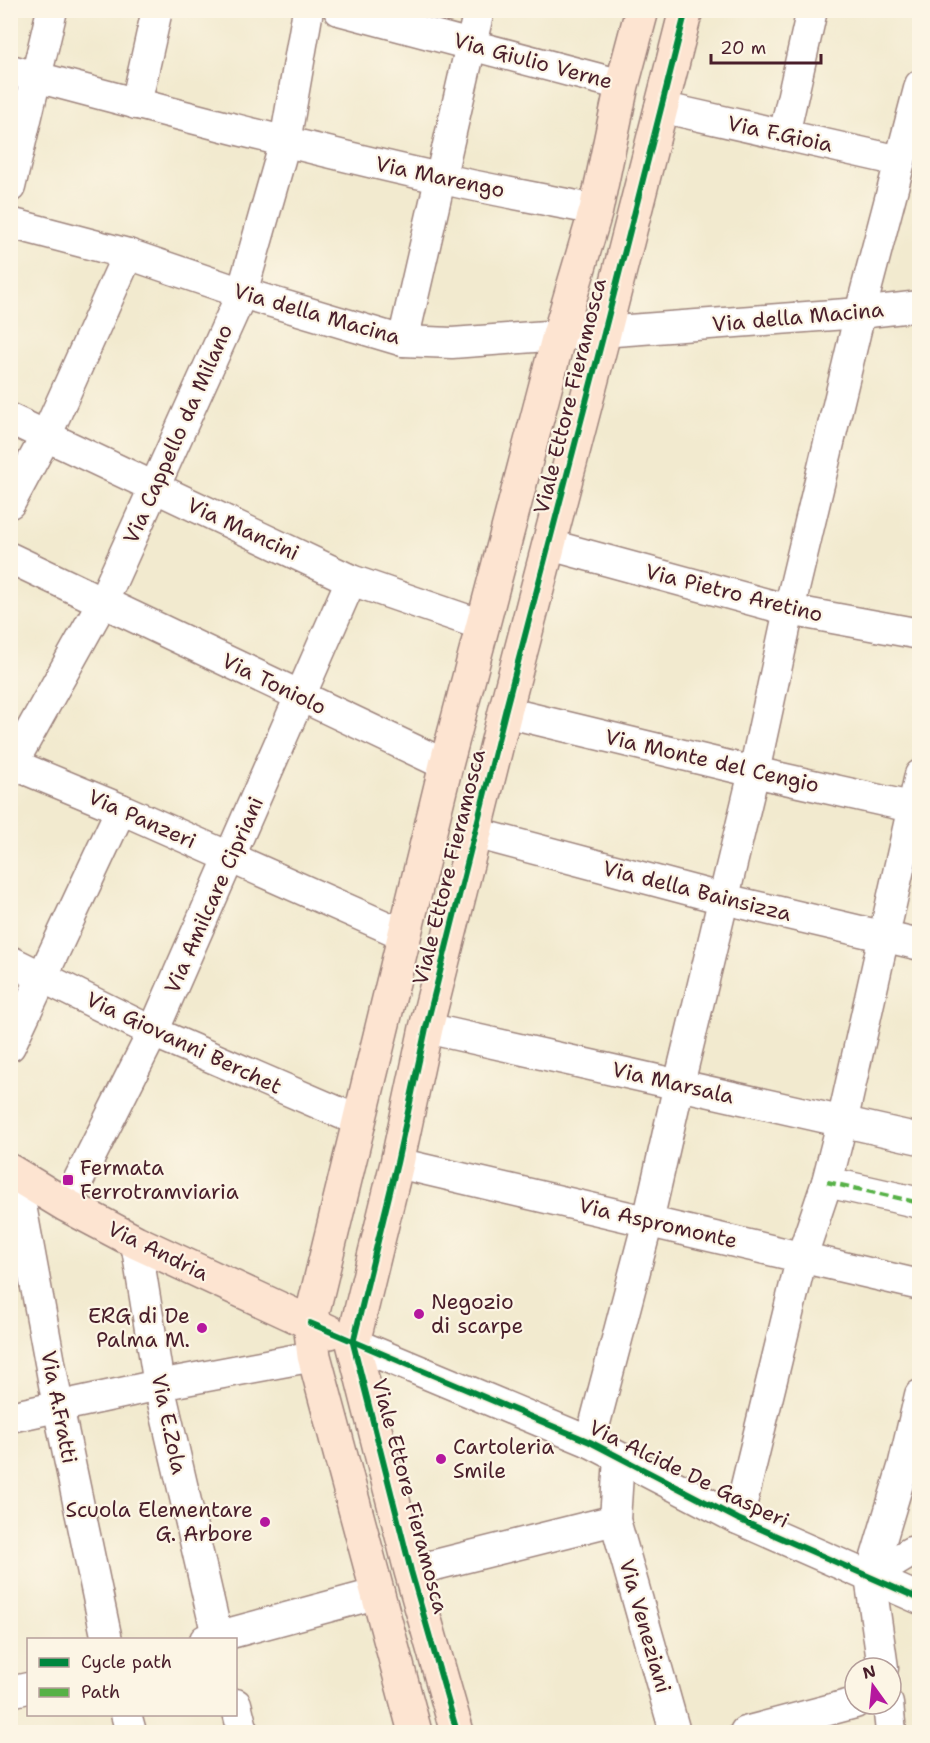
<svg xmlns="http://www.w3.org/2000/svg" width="930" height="1743" viewBox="0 0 930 1743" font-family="'Shantell Sans',sans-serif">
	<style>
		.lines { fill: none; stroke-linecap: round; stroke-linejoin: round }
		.street-casing { stroke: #9e847d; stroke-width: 33 }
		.secondary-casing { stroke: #9e847d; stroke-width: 36 }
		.street { stroke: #fff; stroke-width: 30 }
		.secondary { stroke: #fde4d1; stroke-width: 33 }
		.quiet { stroke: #57b146; stroke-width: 4.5; stroke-dasharray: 9 4.5; stroke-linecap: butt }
		.cycleway-casing { stroke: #fcf5e5; stroke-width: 10 }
		.cycleway { stroke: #00873e; stroke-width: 6 }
		.poi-dot { fill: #b5179e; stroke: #fcf5e5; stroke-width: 2 }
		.labels { text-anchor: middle; stroke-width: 4.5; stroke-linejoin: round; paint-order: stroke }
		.street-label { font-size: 21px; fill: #4a1f2b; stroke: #fcf5e5 }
		.poi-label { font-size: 21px; fill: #4a1f2b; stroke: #fcf5e5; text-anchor: start }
	</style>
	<rect width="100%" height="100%" fill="#fcf5e5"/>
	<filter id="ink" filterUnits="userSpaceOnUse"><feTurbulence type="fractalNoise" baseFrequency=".0167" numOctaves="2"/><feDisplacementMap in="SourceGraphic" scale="12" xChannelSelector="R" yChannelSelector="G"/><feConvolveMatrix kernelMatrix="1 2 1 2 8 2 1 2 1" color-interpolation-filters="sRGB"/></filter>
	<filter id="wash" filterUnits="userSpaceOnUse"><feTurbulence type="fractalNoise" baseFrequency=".008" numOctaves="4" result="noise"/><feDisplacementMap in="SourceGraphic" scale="24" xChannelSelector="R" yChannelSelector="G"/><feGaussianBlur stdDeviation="1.35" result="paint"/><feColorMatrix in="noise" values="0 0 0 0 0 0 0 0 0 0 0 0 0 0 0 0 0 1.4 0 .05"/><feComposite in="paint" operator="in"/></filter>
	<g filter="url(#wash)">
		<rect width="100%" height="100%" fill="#f2eacf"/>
	</g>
	<g filter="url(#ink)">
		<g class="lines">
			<defs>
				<g id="street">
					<path d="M339,10l283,75"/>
					<path d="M10,70c143,38 285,76 429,108 52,12 105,21 157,32"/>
					<path d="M136,104l21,-94"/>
					<path d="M660,107l240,54"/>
					<path d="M784,135l28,-125"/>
					<path d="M10,187l42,-177"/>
					<path d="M10,223l118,31 114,39 161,48 49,2 408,-30 60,-7"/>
					<path d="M403,341l76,-331"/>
					<path d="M10,419l341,161 131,45"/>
					<path d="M10,503l36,-67 82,-182"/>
					<path d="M550,545l239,65 131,24"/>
					<path d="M10,558l436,207"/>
					<path d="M505,712l249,60 166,37"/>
					<path d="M10,763l111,46 284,126"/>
					<path d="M10,768l93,-167 139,-308 43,-151 23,-132"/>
					<path d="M475,833l249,66 196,46"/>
					<path d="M10,961l143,71 206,89"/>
					<path d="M426,1028l494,111"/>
					<path d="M10,1046l111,-237"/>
					<path d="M397,1163l523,122"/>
					<path d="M15,1173l43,233 49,234"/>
					<path d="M827,1182l93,21"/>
					<path d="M66,1205l87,-173 198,-452"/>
					<path d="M136,1242l23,143 59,255"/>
					<path d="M353,1343l237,99 148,77 182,80"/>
					<path d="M10,1417l149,-32 155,-29"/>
					<path d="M590,1442l58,-221 31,-137 75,-312 35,-162 71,-297 60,-228"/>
					<path d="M619,1458l-4,62 60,212"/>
					<path d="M738,1519l64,-263 25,-74 15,-59 78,-348"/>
					<path d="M411,1571l204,-51"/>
					<path d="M870,1577l41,-25 9,-1"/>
					<path d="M205,1640l174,-47"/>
					<path d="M883,1668l-13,-91 33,-110 17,-72"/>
					<path d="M10,1692l18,-4"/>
					<path d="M236,1704l7,28"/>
					<path d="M888,1704l3,28"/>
					<path d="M126,1714l5,18"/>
					<path d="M745,1732l110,-29"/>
				</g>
				<g id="secondary">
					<path d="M10,1171l56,34 70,37 194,90"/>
					<path d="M415,1732l-101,-376 -4,-33 136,-558 113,-430 37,-125 26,-125 20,-75"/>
					<path d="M457,1732l-46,-161 -58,-228 44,-180 29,-135 79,-316 99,-379 82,-323"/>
				</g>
			</defs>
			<use href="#street" class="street-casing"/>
			<use href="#secondary" class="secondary-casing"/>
			<use href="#street" class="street"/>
			<use href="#secondary" class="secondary"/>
			<path class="quiet" d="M827,1182l93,21"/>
			<defs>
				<g id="cycleway">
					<path d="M310,1323l280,119 148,77 182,80"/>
					<path d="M457,1732l-46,-161 -58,-228 44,-180 29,-135 79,-316 99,-379 82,-323"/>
				</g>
			</defs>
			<use href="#cycleway" class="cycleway-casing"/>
			<use href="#cycleway" class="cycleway"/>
		</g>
	</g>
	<g class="poi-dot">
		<rect x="62" y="1174" width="12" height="12" rx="3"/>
		<circle cx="419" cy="1314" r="6"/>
		<circle cx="202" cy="1328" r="6"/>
		<circle cx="441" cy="1459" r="6"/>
		<circle cx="265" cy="1522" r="6"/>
	</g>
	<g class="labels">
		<g class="street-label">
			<text transform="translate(533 61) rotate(15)" y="7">Via Giulio Verne</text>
			<text transform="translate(780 134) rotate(12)" y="7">Via F.Gioia</text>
			<text transform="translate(440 177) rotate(12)" y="7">Via Marengo</text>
			<text transform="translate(317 314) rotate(16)" y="7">Via della Macina</text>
			<text transform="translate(798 317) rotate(-5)" y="7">Via della Macina</text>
			<text transform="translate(570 396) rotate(-76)" y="7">Viale Ettore Fieramosca</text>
			<text transform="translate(178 434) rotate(-66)" y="7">Via Cappello da Milano</text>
			<text transform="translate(243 529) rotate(25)" y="7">Via Mancini</text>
			<text transform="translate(734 593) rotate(14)" y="7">Via Pietro Aretino</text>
			<text transform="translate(274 684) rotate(26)" y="7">Via Toniolo</text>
			<text transform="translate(712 761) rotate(13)" y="7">Via Monte del Cengio</text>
			<text transform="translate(142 819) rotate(24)" y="7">Via Panzeri</text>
			<text transform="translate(449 867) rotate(-76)" y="7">Viale Ettore Fieramosca</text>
			<text transform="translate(697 891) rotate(14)" y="7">Via della Bainsizza</text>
			<text transform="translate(214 895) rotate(-66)" y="7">Via Amilcare Cipriani</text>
			<text transform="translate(184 1043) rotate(25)" y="7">Via Giovanni Berchet</text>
			<text transform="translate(673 1083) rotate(13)" y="7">Via Marsala</text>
			<text transform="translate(658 1223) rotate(13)" y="7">Via Aspromonte</text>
			<text transform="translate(158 1251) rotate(26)" y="7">Via Andria</text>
			<text transform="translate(59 1407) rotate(79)" y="7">Via A.Fratti</text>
			<text transform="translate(169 1424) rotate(78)" y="7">Via E.Zola</text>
			<text transform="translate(689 1474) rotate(26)" y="7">Via Alcide De Gasperi</text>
			<text transform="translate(410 1496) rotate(75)" y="7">Viale Ettore Fieramosca</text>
			<text transform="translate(645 1626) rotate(74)" y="7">Via Veneziani</text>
		</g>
		<g class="poi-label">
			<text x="80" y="1175">Fermata<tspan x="80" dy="24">Ferrotramviaria</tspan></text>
			<text x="431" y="1309">Negozio<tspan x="431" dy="24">di scarpe</tspan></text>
			<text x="190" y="1323" text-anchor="end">ERG di De<tspan x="190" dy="24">Palma M.</tspan></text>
			<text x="453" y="1454">Cartoleria<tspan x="453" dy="24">Smile</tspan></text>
			<text x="253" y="1517" text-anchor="end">Scuola Elementare<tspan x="253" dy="24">G. Arbore</tspan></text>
		</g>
	</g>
	<rect width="930" height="1743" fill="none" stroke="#fcf5e5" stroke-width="36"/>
	<rect x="27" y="1638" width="210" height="78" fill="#fcf5e5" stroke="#b59f9b" stroke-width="1.5"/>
	<rect x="39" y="1658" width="30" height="9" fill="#00873e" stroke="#b59f9b" stroke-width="1.5"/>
	<text x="81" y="1668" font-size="18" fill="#4a1f2b">Cycle path</text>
	<rect x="39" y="1688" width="30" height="9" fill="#57b146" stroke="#b59f9b" stroke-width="1.5"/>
	<text x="81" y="1698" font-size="18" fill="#4a1f2b">Path</text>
	<g transform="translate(873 1686) rotate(345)"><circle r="28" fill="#fcf5e5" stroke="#b59f9b" stroke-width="1.5"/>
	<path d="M0-4.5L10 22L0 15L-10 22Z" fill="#b5179e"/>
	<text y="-9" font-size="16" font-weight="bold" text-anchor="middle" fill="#4a1f2b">N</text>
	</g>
	<path d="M711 54v9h110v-9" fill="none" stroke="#4a1f2b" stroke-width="3"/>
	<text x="720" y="54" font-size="18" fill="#4a1f2b" stroke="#fcf5e5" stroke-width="4.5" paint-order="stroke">20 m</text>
</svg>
